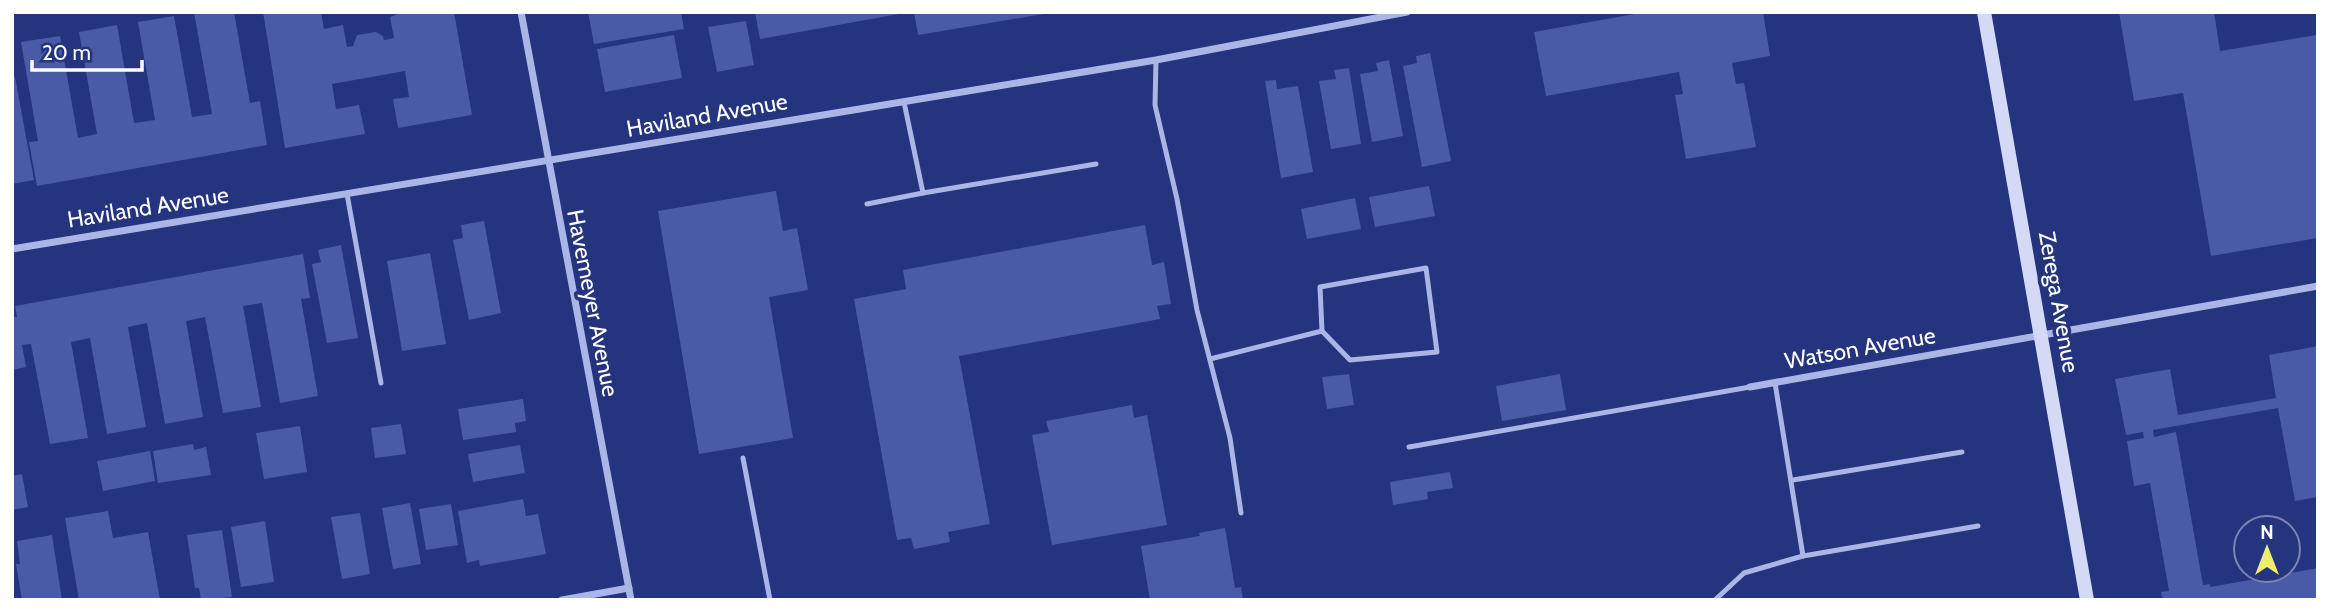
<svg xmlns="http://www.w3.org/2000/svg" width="2330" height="612" viewBox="0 0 2330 612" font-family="Cabin,sans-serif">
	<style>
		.building { fill: #495aa6 }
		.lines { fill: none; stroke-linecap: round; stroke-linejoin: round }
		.service { stroke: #aab6e6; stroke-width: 5 }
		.minor { stroke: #aab6e6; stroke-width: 7 }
		.secondary { stroke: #d4daf5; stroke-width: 14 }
		.labels { text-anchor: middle; stroke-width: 7; stroke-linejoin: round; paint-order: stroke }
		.street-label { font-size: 23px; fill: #fff; stroke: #24347f }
	</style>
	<rect width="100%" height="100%" fill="#24347f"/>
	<g class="building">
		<path d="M194,12h40l16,91 10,-2 7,44 -230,41 -8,-44 9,-1 -17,-99 39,-6 18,102 19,-4 -18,-102 38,-7 17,98 21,-3 -17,-98 36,-6 18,101 20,-3z"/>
		<path d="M263,12h58l3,17 19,-4 4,22 6,-1 4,-11 19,-3 7,4 1,4 10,-2 -4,-21 13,-5h51l18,103 -74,13 -5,-29 16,-2 -4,-26 -73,13 4,25 23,-4 6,29 -80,14z"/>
		<path d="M588,12h93l3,17 -90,15z"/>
		<path d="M755,12h144v2l-139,25z"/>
		<path d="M914,12h129l1,2 -126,21z"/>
		<path d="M1646,12h117l7,44 -38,7 4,21 8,-1 12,64 -70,12 -11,-64 8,-1 -4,-22 -133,24 -12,-64z"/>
		<path d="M2119,12h95l6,39 97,-16 1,203 -107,18 -28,-163 -49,8z"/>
		<path d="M746,21l8,44 -37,7 -9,-45z"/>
		<path d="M674,35l8,43 -77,14 -8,-43z"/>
		<path d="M1430,53l21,108 -29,6 -19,-101 14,-3 -1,-7z"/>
		<path d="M1389,60l14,76 -31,6 -12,-68 18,-3 -2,-8z"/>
		<path d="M1349,68l12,76 -30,5 -12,-68 17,-2 -2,-9z"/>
		<path d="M15,77l19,103 -22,4v-106z"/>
		<path d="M1276,80l1,9 21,-3 15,86 -32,6 -16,-97z"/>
		<path d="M1429,186l6,30 -60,11 -6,-30z"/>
		<path d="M776,191l7,40 14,-3 11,62 -39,7 24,141 -94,16 -41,-243z"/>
		<path d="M1355,198l6,31 -54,10 -6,-30z"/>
		<path d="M484,221l17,92 -32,7 -16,-80 10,-2 -2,-13z"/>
		<path d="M1145,225l7,40 12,-3 7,42 -14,2 3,13 -201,37 31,168 -42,8 2,10 -36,7 -3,-11 -14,2 -43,-241 52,-10 -3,-19z"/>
		<path d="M341,245l17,93 -31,5 -15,-79 9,-2 -3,-12z"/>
		<path d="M430,253l16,91 -44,7 -15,-90z"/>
		<path d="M303,254l7,44 -9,1 17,97 -38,7 -18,-100 -19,3 18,101 -38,6 -18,-96 -19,4 17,96 -38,7 -18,-101 -19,4 18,100 -39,7 -17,-96 -19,4 17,96 -38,6 -19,-100 -9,1 4,22 -14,3v-53h5l-2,-11z"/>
		<path d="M2318,346v151l-23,4 -17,-93 -125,22 1,7 22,-5 27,153 7,-1v3l108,-19v32h-155l-2,-8 8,-1 -19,-108 -16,3 -7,-45 17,-3 -1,-6 -17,3 -11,-56 55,-10 8,46 98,-17 -7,-43z"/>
		<path d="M1349,374l5,31 -27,4 -5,-32z"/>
		<path d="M1560,374l6,36 -64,11 -6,-35z"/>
		<path d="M523,399l3,22 -11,2 1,9 -53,8 -5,-31z"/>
		<path d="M1132,405l2,13 13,-3 20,110 -115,20 -20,-110 17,-3 -3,-11z"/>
		<path d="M401,424l5,30 -31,4 -4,-30z"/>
		<path d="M300,426l7,46 -43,7 -8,-46z"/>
		<path d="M193,444l1,6 12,-3 5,28 -53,8 -5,-32z"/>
		<path d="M520,445l5,28 -52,9 -5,-28z"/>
		<path d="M150,451l5,30 -52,10 -6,-30z"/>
		<path d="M1450,472l3,16 -26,4 1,7 -35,6 -3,-23z"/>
		<path d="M22,474l6,33 -16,3v-34z"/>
		<path d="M523,499l3,17 12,-2 8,40 -66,12 -1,-6 -12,3 -9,-52z"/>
		<path d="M410,503l11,61 -28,5 -11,-61z"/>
		<path d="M451,504l7,41 -32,5 -7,-41z"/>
		<path d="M108,511l5,27 35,-6 12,68h-81l-14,-82z"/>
		<path d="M360,513l10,61 -28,5 -11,-62z"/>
		<path d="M265,521l9,61 -33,5 -10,-60z"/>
		<path d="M1225,528l10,60 6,-1 2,13h-93l-9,-54 59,-10 -1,-3z"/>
		<path d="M222,530l10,67 -31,3 -2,-12h-4l-8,-53z"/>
		<path d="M52,535l10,65h-40l-6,-36h4l-3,-23z"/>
	</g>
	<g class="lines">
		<g class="service">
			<path d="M1156,60l-1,45 22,94 20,111 33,128 11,75"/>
			<path d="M904,102l19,91 173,-29"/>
			<path d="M347,194l34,189"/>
			<path d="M867,204l56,-11"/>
			<path d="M1210,359l112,-28 -2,-44 106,-19 11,84 -87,8 -28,-29"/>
			<path d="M1409,447l341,-60"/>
			<path d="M743,458l27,142"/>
			<path d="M1793,480l169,-28"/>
			<path d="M1803,556l175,-30"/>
			<path d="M1715,600l29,-27 59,-17 -28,-173"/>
		</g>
		<g class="minor">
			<path d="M521,12l110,588"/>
			<path d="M12,249l1144,-189 251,-48"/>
			<path d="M1750,387l568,-101"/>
			<path d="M562,600l67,-12"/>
		</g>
		<path class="secondary" d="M1984,12l103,588"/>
	</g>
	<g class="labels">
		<g class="street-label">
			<text transform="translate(707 115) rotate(-10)" y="8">Haviland Avenue</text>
			<text transform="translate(148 207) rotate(-9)" y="8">Haviland Avenue</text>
			<text transform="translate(2059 302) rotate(80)" y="8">Zerega Avenue</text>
			<text transform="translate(593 303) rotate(79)" y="8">Havemeyer Avenue</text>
			<text transform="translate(1860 348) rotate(-10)" y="8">Watson Avenue</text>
		</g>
	</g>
	<rect width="2330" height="612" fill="none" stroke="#ffffff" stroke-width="28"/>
	<g transform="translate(2267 549)"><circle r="33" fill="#24347f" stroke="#7c85b2" stroke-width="2"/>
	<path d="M0-5L12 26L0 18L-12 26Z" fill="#f0ec6e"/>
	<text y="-10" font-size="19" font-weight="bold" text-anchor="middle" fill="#ffffff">N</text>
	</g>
	<path d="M32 60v10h110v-10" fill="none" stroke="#ffffff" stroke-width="3.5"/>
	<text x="42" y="60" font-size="21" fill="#ffffff" stroke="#24347f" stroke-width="5" paint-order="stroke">20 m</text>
</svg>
